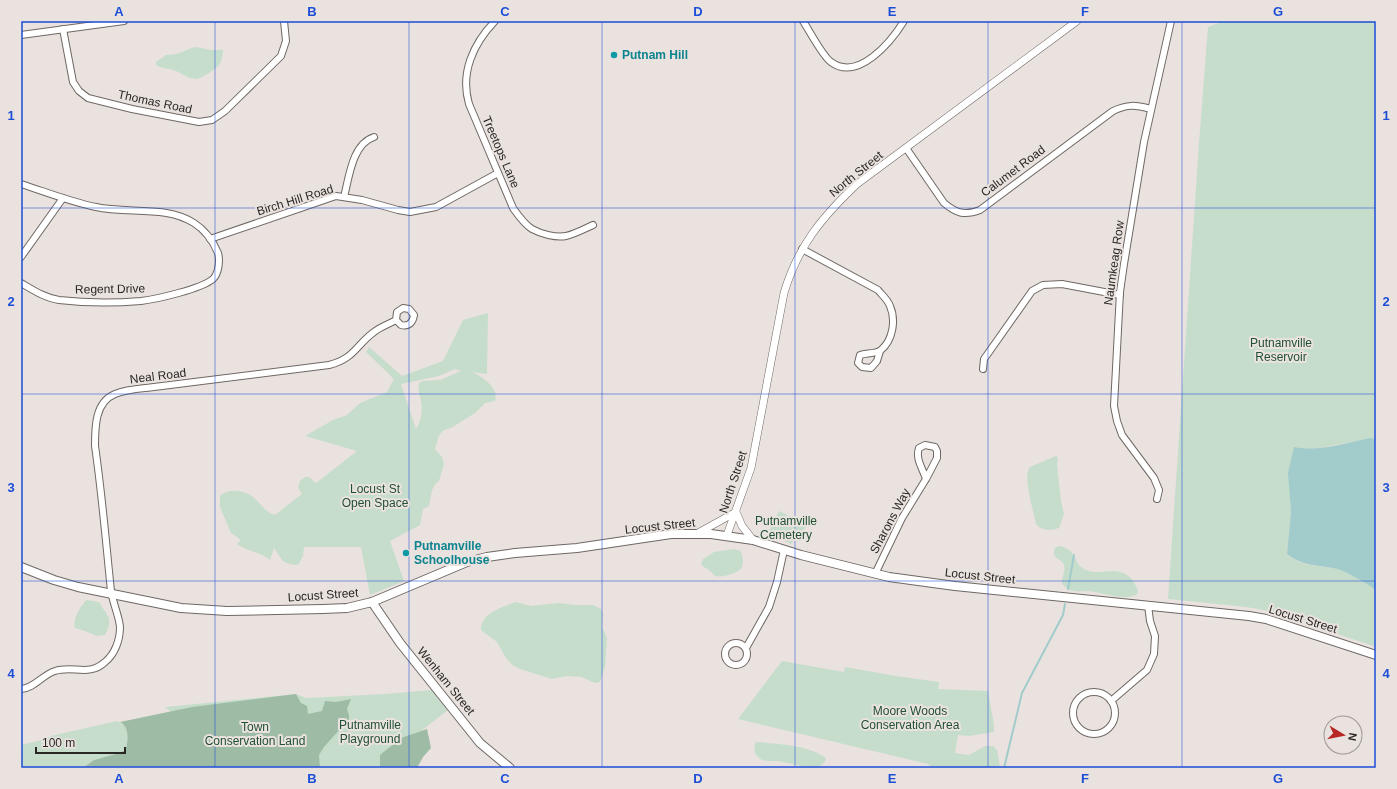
<svg xmlns="http://www.w3.org/2000/svg" width="1397" height="789" viewBox="0 0 1397 789" font-family="Helvetica,sans-serif">
	<style>
		.green { fill: #c6ddcc; fill-rule: evenodd }
		.forest { fill: #9ebba6 }
		.water { fill: #a2cccc }
		.lines { fill: none; stroke-linecap: round; stroke-linejoin: round }
		.stream { stroke: #a2cccc; stroke-width: 2 }
		.minor-casing { stroke: #6e6864; stroke-width: 8 }
		.tertiary-casing { stroke: #6e6864; stroke-width: 8 }
		.secondary-casing { stroke: #6e6864; stroke-width: 10 }
		.minor { stroke: #fff; stroke-width: 6 }
		.tertiary { stroke: #fff; stroke-width: 7 }
		.secondary { stroke: #fff; stroke-width: 8 }
		.grid { fill: none; stroke: #1d4ed8; stroke-width: 1; stroke-opacity: 0.55 }
		.culture-dot { fill: #0f9aa8; stroke: #eae2de; stroke-width: 1.5 }
		.labels { text-anchor: middle; stroke-width: 4; stroke-linejoin: round; paint-order: stroke }
		.culture-label { font-size: 12px; font-weight: bold; fill: #0d838f; stroke: #eae2de; text-anchor: start }
		.street-label { font-size: 12px; fill: #292624; stroke: #eae2de }
		.park-label { font-size: 12px; fill: #215133; stroke: #eae2de }
		.neatline { fill: none; stroke: #1d4ed8; stroke-width: 1.5 }
		.grid-label { font-size: 13px; text-anchor: middle; font-weight: bold; fill: #1d4ed8 }
	</style>
	<rect width="100%" height="100%" fill="#eae2de"/>
	<g class="green">
		<path d="M1224,21h152v418l-6,-1 -49,10 -16,1 -16,24 2,38 -4,43c19,15 29,10 50,15 11,3 30,15 39,21v57l-107,-36 -23,-4 -78,-8 31,-456 9,-116z"/>
		<path d="M194,47c7,0 12,3 18,3 4,1 6,-1 11,0 0,5 -1,10 -4,15 -2,3 -18,14 -23,14 -8,0 -13,-5 -20,-8 -7,-3 -13,-2 -20,-6v-3l10,-7 11,-1z"/>
		<path d="M488,313l-1,61 -15,-2c9,4 28,16 23,29l-10,2 -10,10 -24,15 -7,2 -5,5 -4,14 7,8 2,7 -5,17c-8,4 -8,17 -10,25l-6,3 -3,16 -30,16 14,40 -34,14 -9,-48h-57l-1,9 -5,9c-17,-1 -15,-5 -24,-17l-4,12c-10,-8 -23,-9 -33,-16l4,-4 -10,-7 -11,-26v-11c8,-8 24,-6 33,1 8,6 11,15 22,18l27,-21 -4,-6 2,-7 5,-4h4l7,6 41,-32 -52,-15 28,-16 14,-5 13,-12 27,-11 7,-13 -28,-27 3,-5 33,29 41,-15 20,-41zM455,369l6,2 -21,9 -18,1 -3,2c-2,7 1,12 2,18 2,9 0,21 -5,28l-15,-45 38,-8z"/>
		<path d="M1056,456l2,2 -1,7 4,36 3,13 -5,14c-8,3 -17,3 -23,-4 -2,-12 -14,-48 -6,-57z"/>
		<path d="M779,511l29,14 -17,19 -23,-11z"/>
		<path d="M1060,546c19,5 12,16 24,23 18,10 42,-11 54,22l-1,3c-12,8 -35,-2 -49,-3 -5,0 -10,1 -15,0 -4,-1 -8,-4 -11,-7 -1,-6 4,-13 2,-19 -3,-8 -15,-6 -8,-18z"/>
		<path d="M734,549l7,2c3,12 4,19 -10,23 -5,2 -11,3 -16,2l-6,-6 -8,-5 2,-6 11,-7z"/>
		<path d="M87,600l12,2 10,16v8l-4,9 -8,1 -12,-5 -10,-3c-3,-7 6,-24 12,-28z"/>
		<path d="M515,602l16,4 28,-3 15,2h19l8,4 2,5 -1,13 5,11 -2,29 -5,15 -5,1 -14,-6 -14,-1 -15,3 -32,-10 -8,-4 -6,-7 -9,-16 -16,-12c-1,-16 21,-23 34,-28z"/>
		<path d="M782,661l62,11 1,-5 51,9 43,6 -1,7 50,2 6,34v7l-25,4 -11,-1 -3,18 14,2 16,-9h8l4,4 3,16 5,2h-72l-5,-4 -190,-45z"/>
		<path d="M432,690l16,20 -40,31v27h-167l-76,-61 131,-13 10,4 79,-4z"/>
		<path d="M117,721l7,3c5,7 5,17 1,26l-6,3 -25,7 -11,8h-62v-23l21,-5 9,-4z"/>
		<path d="M757,742c21,2 52,3 69,16 -1,5 -5,9 -11,10 -7,1 -28,-6 -38,-7 -6,0 -13,1 -18,-3 -5,-4 -5,-9 -4,-15z"/>
	</g>
	<g class="forest">
		<path d="M296,694l5,9 6,3 1,8 14,-3 3,-10 11,1 15,-3 -4,10 2,6v4l-25,28 -5,8 1,13h-237l11,-8 25,-7 6,-3c4,-9 4,-24 -5,-28l72,-15z"/>
		<path d="M427,729l4,19 -8,9 -6,11h-37v-13l21,-17z"/>
	</g>
	<path class="water" d="M1370,438l6,1v151c-9,-6 -28,-18 -39,-21 -20,-5 -31,-1 -50,-15l4,-43 -3,-38 6,-26c25,5 51,-4 76,-9z"/>
	<g class="lines">
		<g class="stream">
			<path d="M1068,589l6,-34"/>
			<path d="M1004,768l18,-75 41,-78 2,-11"/>
		</g>
		<defs>
			<g id="minor">
				<path d="M495,21c-22,23 -35,52 -26,83l44,104c5,7 11,16 19,21 9,5 24,9 34,7 9,-2 18,-7 27,-11"/>
				<path d="M803,21c6,9 20,36 28,41 27,20 60,-20 73,-41"/>
				<path d="M63,29l10,53 6,9 9,7 44,11 67,13 13,-2 13,-9 56,-55 5,-15 -2,-20"/>
				<path d="M21,35l103,-14"/>
				<path d="M906,148l38,55c12,10 20,13 36,7l133,-99c15,-7 22,-6 38,-2"/>
				<path d="M21,184c25,8 50,18 75,23 32,7 70,-2 98,16 11,7 19,18 24,30 2,7 1,20 -5,26 -12,10 -56,20 -72,22 -25,2 -56,2 -82,-1 -14,-2 -26,-10 -38,-17"/>
				<path d="M344,197c5,-19 8,-53 30,-60"/>
				<path d="M210,239l126,-43 26,4 36,10 12,2 26,-5 62,-34"/>
				<path d="M802,249l76,41c4,5 10,10 12,16 6,14 3,34 -9,44 -5,4 -15,3 -21,5l-2,8 4,4 9,1 6,-7 3,-10"/>
				<path d="M21,257l42,-59"/>
				<path d="M983,369l1,-10 5,-7 43,-61 11,-6 19,-1 58,11"/>
				<path d="M1157,499l2,-9 -5,-12 -32,-43 -5,-14 -3,-15 6,-114 4,-28 20,-122 27,-121"/>
				<path d="M875,574l27,-56 24,-39 11,-21v-7l-2,-4 -10,-2 -6,3c-4,11 4,21 7,31"/>
				<circle cx="736" cy="654" r="11"/>
				<path d="M746,648l23,-41 8,-25 7,-32"/>
				<path d="M21,689c14,-1 21,-14 34,-18 18,-6 34,6 50,-9 10,-8 15,-22 15,-35 -1,-11 -7,-24 -9,-36 -5,-48 -9,-97 -16,-145 0,-19 0,-44 20,-52 10,-4 21,-5 31,-6l183,-23c25,-6 27,-20 45,-33 6,-5 15,-8 22,-12l5,5c7,2 12,-2 13,-10l-5,-6 -6,-1 -6,4 -1,8"/>
				<circle cx="1094" cy="713" r="21"/>
				<path d="M1111,701l36,-31 7,-16 1,-18 -5,-15 -2,-16"/>
			</g>
			<g id="tertiary">
				<path d="M698,533l38,-21 6,14 11,14"/>
				<path d="M727,535l24,-67 33,-175c14,-47 38,-76 73,-109l220,-163"/>
			</g>
			<g id="secondary">
				<path d="M21,567l33,13 24,7 103,21 46,3 96,-2 24,-1 25,-6 95,-40 20,-5 28,-4 62,-5 94,-14h40l42,6 48,15 88,22 66,9 294,30 17,3 110,36"/>
				<path d="M372,602l28,41 80,100 30,25"/>
			</g>
		</defs>
		<use href="#minor" class="minor-casing"/>
		<use href="#tertiary" class="tertiary-casing"/>
		<use href="#secondary" class="secondary-casing"/>
		<use href="#minor" class="minor"/>
		<use href="#tertiary" class="tertiary"/>
		<use href="#secondary" class="secondary"/>
	</g>
	<path class="grid" d="M215,21v747M409,21v747M602,21v747M795,21v747M988,21v747M1182,21v747M21,208h1355M21,394h1355M21,581h1355"/>
	<g class="culture-dot">
		<circle cx="614" cy="55" r="4"/>
		<circle cx="406" cy="553" r="4"/>
	</g>
	<g class="labels">
		<g class="culture-label">
			<text x="622" y="59">Putnam Hill</text>
			<text x="414" y="550">Putnamville<tspan x="414" dy="14">Schoolhouse</tspan></text>
		</g>
		<g class="street-label">
			<text transform="translate(155 102) rotate(12)" y="4">Thomas Road</text>
			<text transform="translate(501 152) rotate(67)" y="4">Treetops Lane</text>
			<text transform="translate(1013 171) rotate(-37)" y="4">Calumet Road</text>
			<text transform="translate(856 174) rotate(-39)" y="4">North Street</text>
			<text transform="translate(295 200) rotate(-17)" y="4">Birch Hill Road</text>
			<text transform="translate(1114 263) rotate(-82)" y="4">Naumkeag Row</text>
			<text transform="translate(110 289) rotate(-1)" y="4">Regent Drive</text>
			<text transform="translate(158 376) rotate(-7)" y="4">Neal Road</text>
			<text transform="translate(733 482) rotate(-72)" y="4">North Street</text>
			<text transform="translate(890 521) rotate(-62)" y="4">Sharons Way</text>
			<text transform="translate(660 526) rotate(-6)" y="4">Locust Street</text>
			<text transform="translate(980 576) rotate(6)" y="4">Locust Street</text>
			<text transform="translate(323 595) rotate(-4)" y="4">Locust Street</text>
			<text transform="translate(1303 619) rotate(17)" y="4">Locust Street</text>
			<text transform="translate(446 681) rotate(51)" y="4">Wenham Street</text>
		</g>
		<g class="park-label">
			<text x="1281" y="347">Putnamville<tspan x="1281" dy="14">Reservoir</tspan></text>
			<text x="375" y="493">Locust St<tspan x="375" dy="14">Open Space</tspan></text>
			<text x="786" y="525">Putnamville<tspan x="786" dy="14">Cemetery</tspan></text>
			<text x="910" y="715">Moore Woods<tspan x="910" dy="14">Conservation Area</tspan></text>
			<text x="370" y="729">Putnamville<tspan x="370" dy="14">Playground</tspan></text>
			<text x="255" y="731">Town<tspan x="255" dy="14">Conservation Land</tspan></text>
		</g>
	</g>
	<rect width="1397" height="789" fill="none" stroke="#eae2de" stroke-width="44"/>
	<g transform="translate(1343 735) rotate(100)"><circle r="19" fill="#eae2de" stroke="#9d9794"/>
	<path d="M0-3L7 15L0 10L-7 15Z" fill="#b72725"/>
	<text y="-6" font-size="11" font-weight="bold" text-anchor="middle" fill="#292624">N</text>
	</g>
	<path d="M36 747v6h89v-6" fill="none" stroke="#292624" stroke-width="2"/>
	<text x="42" y="747" font-size="12" fill="#292624" stroke="#eae2de" stroke-width="3" paint-order="stroke">100 m</text>
	<rect x="22" y="22" width="1353" height="745" class="neatline"/>
	<g class="grid-label">
		<text x="119" y="16">A</text>
		<text x="312" y="16">B</text>
		<text x="505" y="16">C</text>
		<text x="698" y="16">D</text>
		<text x="892" y="16">E</text>
		<text x="1085" y="16">F</text>
		<text x="1278" y="16">G</text>
		<text x="11" y="120">1</text>
		<text x="1386" y="120">1</text>
		<text x="11" y="306">2</text>
		<text x="1386" y="306">2</text>
		<text x="11" y="492">3</text>
		<text x="1386" y="492">3</text>
		<text x="11" y="678">4</text>
		<text x="1386" y="678">4</text>
		<text x="119" y="783">A</text>
		<text x="312" y="783">B</text>
		<text x="505" y="783">C</text>
		<text x="698" y="783">D</text>
		<text x="892" y="783">E</text>
		<text x="1085" y="783">F</text>
		<text x="1278" y="783">G</text>
	</g>
</svg>
